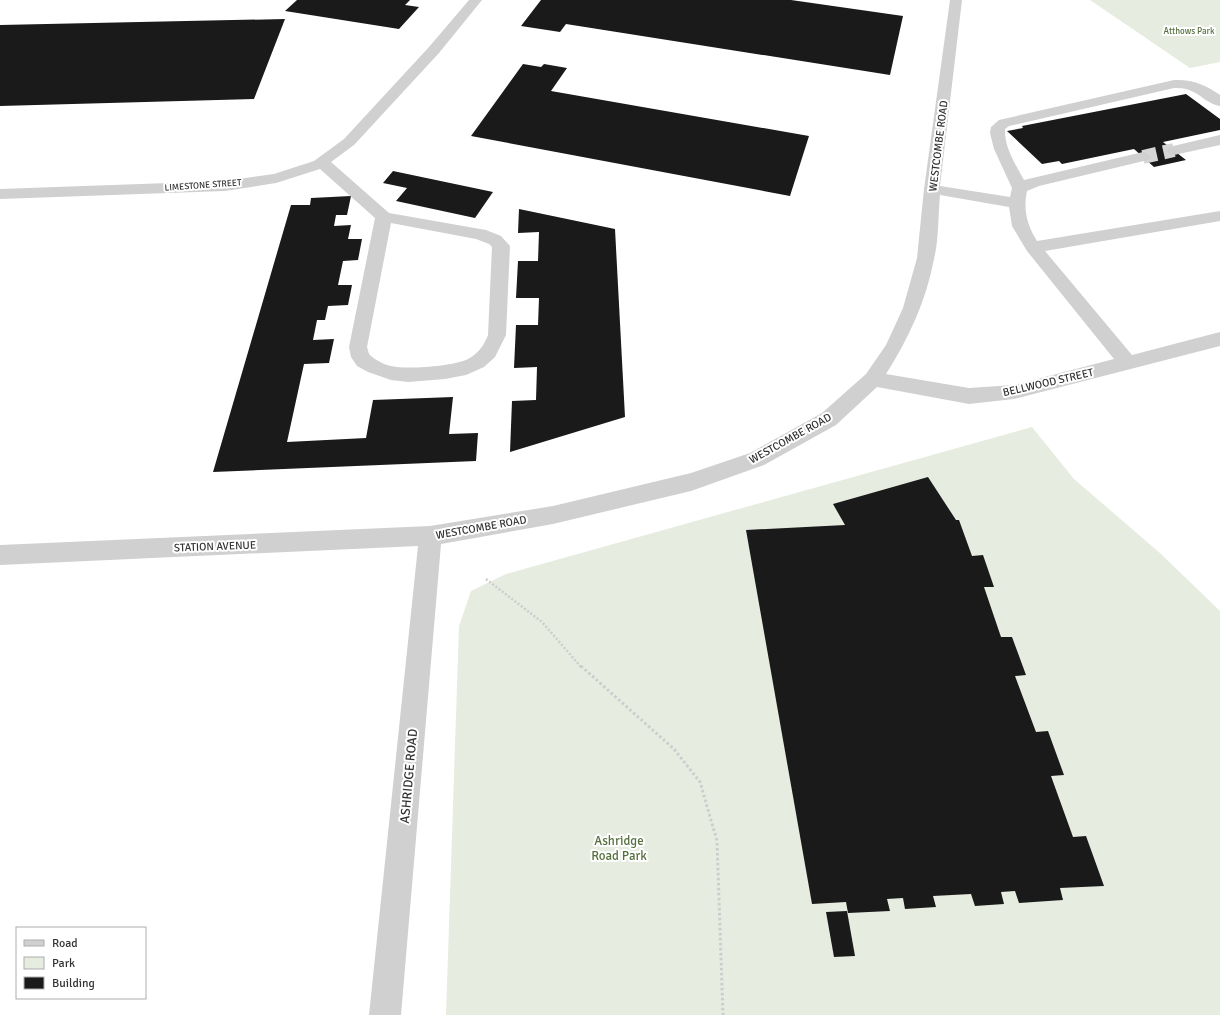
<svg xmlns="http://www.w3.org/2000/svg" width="1220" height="1015" viewBox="0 0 1220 1015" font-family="Signika,sans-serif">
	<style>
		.green { fill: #e6ecdf }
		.building { fill: #1a1a1a }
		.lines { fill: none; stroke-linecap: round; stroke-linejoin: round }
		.minor-tunnel { stroke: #d6d6d6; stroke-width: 14; stroke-dasharray: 14 7; stroke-linecap: butt }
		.path-far1 { stroke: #cdcdcd; stroke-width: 2.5; stroke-dasharray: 2 2; stroke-linecap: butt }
		.path { stroke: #cdcdcd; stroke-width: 3; stroke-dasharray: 2.5 2.5; stroke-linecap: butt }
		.minor { fill: #d0d0d0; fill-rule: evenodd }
		.labels { text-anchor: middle; stroke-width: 4; stroke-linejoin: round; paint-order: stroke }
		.far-park-label { font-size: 9px; fill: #56703f; stroke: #fff }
		.far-street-label { font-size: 9px; fill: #333; stroke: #fff }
		.street-label { font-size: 11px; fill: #333; stroke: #fff }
		.near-street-label { font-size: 13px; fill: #333; stroke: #fff }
		.near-park-label { font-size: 13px; fill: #56703f; stroke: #fff }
	</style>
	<rect width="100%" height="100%" fill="#fff"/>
	<g class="green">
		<path d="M1090,0h130v62l-30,6z"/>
		<path d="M1032,427l42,52 87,75 59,57v404h-774l13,-389 12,-35 35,-17z"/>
	</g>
	<g class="building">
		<path d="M297,0h113l-5,5 14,2 -20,22 -114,-18z"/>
		<path d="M541,0h250l112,16 -13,59 -324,-51 -6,8 -39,-6z"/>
		<path d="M285,19l-31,80 -254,7v-81z"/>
		<path d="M523,64l18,3 3,-3 23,4 -16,23 258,45 -19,60 -319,-60z"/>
		<path d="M1186,94l34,25v11l-57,12 23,18 -32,7 -20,-18 -72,15 -3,-3 -17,3 -35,-33 16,-3 -1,-2z"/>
		<path d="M393,171l100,21 -18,26 -79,-17 11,-13 -24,-5z"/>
		<path d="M351,196l-4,19h-11l-2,11 17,-1 -3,14h14l-4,21 -15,1 -5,24h14l-4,20 -20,1 -3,14h-8l-4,20 21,-1 -5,24 -25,1 -17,78 79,-4 7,-38 80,-3 -4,37 29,-1 -2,28 -263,11 78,-267h19l1,-7z"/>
		<path d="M519,209l96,20 10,188 -115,35 2,-51 24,-1 1,-33 -23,1 2,-43h22l1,-27h-23l2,-37h20l1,-29 -21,1z"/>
		<path d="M928,477l28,43h3l13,36 11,-1 11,32h-10l17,50h11l14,38 -11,1 21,56 12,-1 16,44 -13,1 22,61 13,-1 18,50 -44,2 3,12 -44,3 -4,-12 -14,1 3,12 -29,2 -4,-12 -38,2 3,11 -31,2 -2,-11 -16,1 3,12 -42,2 -2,-11 -34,2 -66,-374 99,-5 -12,-21z"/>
		<path d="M847,911l8,45 -21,1 -8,-45z"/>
	</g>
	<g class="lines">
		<path class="minor-tunnel" d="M1143,157l31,-7"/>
		<path class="path-far1" d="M486,579l56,43 39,45"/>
		<path class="path" d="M581,666l93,83 26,33 17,59 6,174"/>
		<g class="minor">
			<path d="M469,0h13l-43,53 -85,92 -23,17 58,51 97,17 15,6 9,10 -4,89 -11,22 -11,10 -18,8 -21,4 -37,3 -17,-2 -23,-8 -11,-6 -6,-9 -2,-10 26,-129 -55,-49 -44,14 -51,8 -225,8v-10l225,-8 49,-7 40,-13 30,-22 85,-92zM391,223l85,16 13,5 3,3 -4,88c-4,11 -11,20 -22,25 -15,6 -59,10 -75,6 -8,-2 -16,-6 -22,-12l-2,-7z"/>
			<path d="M950,0h12l-22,186 70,11 2,-9 -18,-39 -4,-16 1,-6 8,-7 175,-40c18,-1 32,5 46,15v11c-19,-4 -22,-19 -46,-18l-165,38 -4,3c-1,18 11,36 19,51l119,-28 5,2 3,3 -3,3 -109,26 -12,5c-4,19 0,34 10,50l183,-30v10l-175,30 87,104 88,-23v14l-206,53 -45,5 -92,-17 -41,38 -72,40 -73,26 -138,33 -112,20 -40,471h-32l49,-469 -418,19v-20l430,-19 123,-20 138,-33 59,-20 72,-40 44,-39 20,-29 17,-37 14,-50 7,-69zM940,195l69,12 3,19 15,25 87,108 -100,26 -45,3 -83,-14c23,-36 40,-73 48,-115 5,-20 4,-43 6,-64z"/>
			<path d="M1220,135v10l-46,10 -5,-2 -3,-3 3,-3z"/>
		</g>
	</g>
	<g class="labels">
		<g class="far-park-label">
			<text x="1189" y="34">Atthows Park</text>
		</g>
		<g class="far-street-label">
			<text transform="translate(203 185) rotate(-4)" y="3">LIMESTONE STREET</text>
		</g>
		<g class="street-label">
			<text transform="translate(938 146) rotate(-83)" y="4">WESTCOMBE ROAD</text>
			<text transform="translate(1048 382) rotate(-13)" y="4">BELLWOOD STREET</text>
			<text transform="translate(790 438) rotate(-29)" y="4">WESTCOMBE ROAD</text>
			<text transform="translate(481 527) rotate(-10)" y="4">WESTCOMBE ROAD</text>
			<text transform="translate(215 546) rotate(-2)" y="4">STATION AVENUE</text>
		</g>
		<g class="near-street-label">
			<text transform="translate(408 776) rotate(-85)" y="5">ASHRIDGE ROAD</text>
		</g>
		<g class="near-park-label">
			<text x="619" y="845">Ashridge<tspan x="619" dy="15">Road Park</tspan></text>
		</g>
	</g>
	<rect x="16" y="927" width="130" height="72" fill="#ffffff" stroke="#adadad"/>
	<rect x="24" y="940" width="20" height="6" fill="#d0d0d0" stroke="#adadad"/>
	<text x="52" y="947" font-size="12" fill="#333333">Road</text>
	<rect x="24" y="957" width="20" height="12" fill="#e6ecdf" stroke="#adadad"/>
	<text x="52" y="967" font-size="12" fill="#333333">Park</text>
	<rect x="24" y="977" width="20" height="12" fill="#1a1a1a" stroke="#adadad"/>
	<text x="52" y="987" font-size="12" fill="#333333">Building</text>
</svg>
